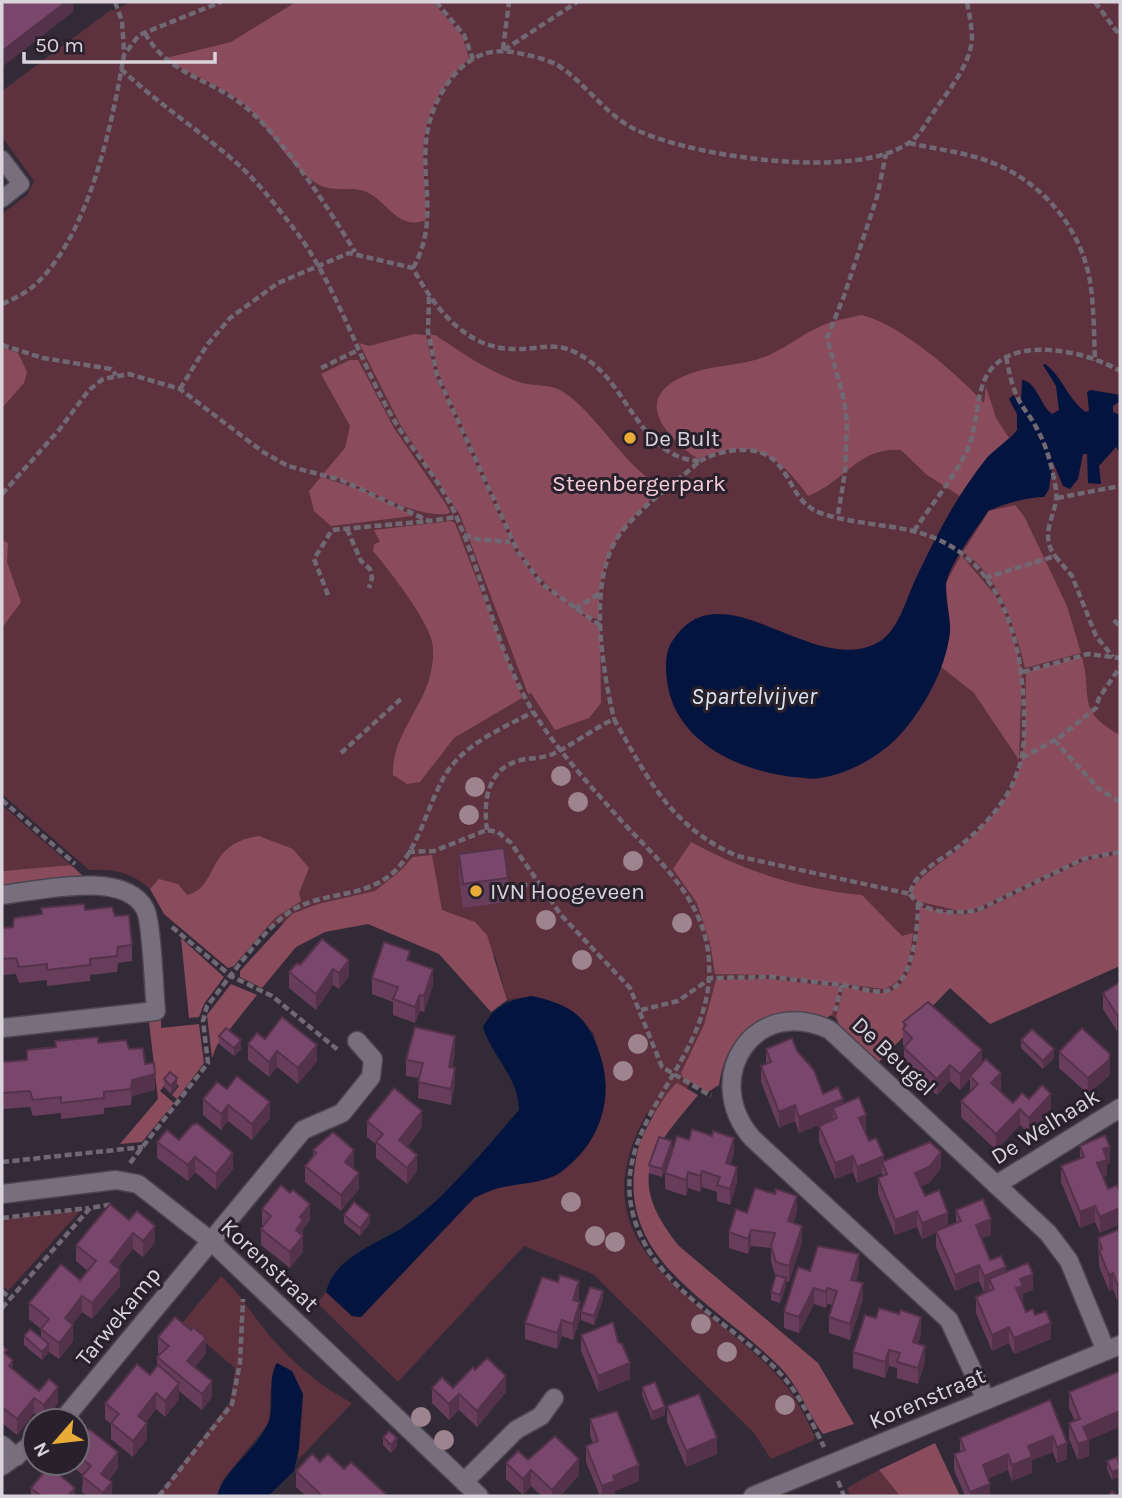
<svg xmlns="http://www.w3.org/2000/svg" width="1122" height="1498" viewBox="0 0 1122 1498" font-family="Karla,sans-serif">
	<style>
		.green { fill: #5d313d }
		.forest { fill: #8a4c5d }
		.water { fill: #03143f }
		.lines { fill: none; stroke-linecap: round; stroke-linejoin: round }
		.lane-casing { stroke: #4c454f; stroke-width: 19 }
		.street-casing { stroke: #4c454f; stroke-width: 21 }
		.path { stroke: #706973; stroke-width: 4.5; stroke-dasharray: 7 3.5; stroke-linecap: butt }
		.lane { stroke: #776f7d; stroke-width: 16 }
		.street { stroke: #776f7d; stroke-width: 18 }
		.tree { fill: #9d848e }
		.wall { fill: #683d5c }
		.shaded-wall { fill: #55324b }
		.building { fill: #79476b; stroke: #55324b; stroke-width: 2 }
		.poi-dot { fill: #e9ab38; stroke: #28212c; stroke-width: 2.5 }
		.labels { text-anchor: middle; stroke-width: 6; stroke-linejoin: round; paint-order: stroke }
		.poi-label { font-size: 23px; fill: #d9d4dc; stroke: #28212c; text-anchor: start }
		.park-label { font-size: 23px; fill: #f5cdd6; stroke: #28212c }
		.street-label { font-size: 23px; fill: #d9d4dc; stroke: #28212c }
		.water-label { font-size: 24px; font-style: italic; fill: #dbe4f3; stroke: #28212c }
	</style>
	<rect width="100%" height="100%" fill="#322a36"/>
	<g class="green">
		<path d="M130,2h990v957l-166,24 -74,70 -57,-44 -89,6 -25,43 -45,61 -17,-6c-75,135 53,181 129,261 18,18 28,40 39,63l-2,4 -42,18 -17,-26 -161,-159 -69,-28 -126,136 -81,-79 9,-11 26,24 9,1 113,-119 23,-10 39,-7 70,-94 -3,-22 -10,-33 -61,-36 -25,4 -12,-44 -170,-44 -99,26 -69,-57 -7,8c-19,-17 -36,-20 -61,-19l-87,-76v-580l25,-19 7,-14 -32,-44v-46l110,-82 1,2z"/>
		<path d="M2,805l69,60 -69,6z"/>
		<path d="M81,1210l-73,81 -6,-6v-66z"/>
		<path d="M221,1276c17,16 27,32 41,50 24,31 56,59 90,77l-54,57 5,-66 -32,-6 -2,35 -47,58 -5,15h-60l73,-94 5,-34 -53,-45z"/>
		<path d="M879,1470l21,26h-50l-3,-8z"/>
	</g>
	<g class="forest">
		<path d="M296,2h137l29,34 7,22c-58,59 -45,87 -43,162 -28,11 -37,-17 -59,-28 -16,-7 -35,2 -51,-9 -29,-19 -46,-56 -72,-79 -22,-20 -54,-28 -78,-46l65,-16z"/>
		<path d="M862,315c38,9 95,59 122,88l2,-16 10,31 13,20 -21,19 -28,39 -33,-21 -26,-25c-43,-3 -56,32 -93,46 -31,-43 -57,-60 -110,-37 -40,-28 -67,-66 -3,-87 25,-8 50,-6 74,-17 18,-8 34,-21 52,-29 12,-6 28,-8 41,-11z"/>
		<path d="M414,334l12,1 9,40 80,176 26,34 59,43 1,75 -12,15 -34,12 -24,-37 -3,1 -68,-179 -60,-91 -41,-81 10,3z"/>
		<path d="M430,335h5c27,18 53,36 84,47 15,5 33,1 46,11 36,25 62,79 100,95 -34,27 -58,54 -65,99 -2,10 0,23 -2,32 -26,-2 -66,-48 -80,-70l-79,-175z"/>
		<path d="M2,347l16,6 9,19 -3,11 -22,25z"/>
		<path d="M350,360h8l36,68 51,75 5,9 -3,2c-38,4 -84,-31 -124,-40l22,-26 5,-22 -29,-52z"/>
		<path d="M321,477l44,14 48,25 -82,10 -17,-15 -5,-20z"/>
		<path d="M1015,505l9,11 43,90 14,47 -56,15c-10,-40 -25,-93 -62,-116l26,-41z"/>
		<path d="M451,521l4,2 67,175 -68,40 -34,44 -13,2 -14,-9c-1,-30 17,-53 30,-80 7,-14 11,-32 10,-48 -2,-24 -44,-77 -60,-96l1,-7 6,-2 -6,-12z"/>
		<path d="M2,540l6,3 -1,19 14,40 -19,26z"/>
		<path d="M961,555l34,40 13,26 7,25 7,24 -3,90 -45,-67 -34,-27 10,-34 -4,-49z"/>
		<path d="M1082,657c11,40 -7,53 38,78v115l-38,8 -104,50 -18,3 -43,-10 -5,-8 3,-8c15,-17 34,-27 51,-42 66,-60 58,-89 60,-171z"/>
		<path d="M259,836l34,13 16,19 -10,25 2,8 -26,17 -41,48 -6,2 -64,-54 -14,-25 9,-10 19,5 9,11c33,-8 17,-51 72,-59z"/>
		<path d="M691,842c53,29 111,48 171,53l40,41 11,-3c-3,22 -5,49 -29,56l-114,-14 -55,-1 -5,-31 -13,-40 -24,-34z"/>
		<path d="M1120,854v112l-130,58 -40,-36 -71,74 -40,-37 -3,-8 8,-30c12,2 26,7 39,6 34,-3 35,-61 37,-86l40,8 19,-3 105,-51z"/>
		<path d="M432,855l10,55 33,12 12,13 20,65 -16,12 -52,-58 -71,-30 -43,8 -29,15 -34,41 -22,-11v-6l52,-57 26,-10 57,-13 25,-20 13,-14z"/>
		<path d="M71,865l12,11 -2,4 -79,8v-17z"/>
		<path d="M181,938l43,39 -20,27 -5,13 -10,1z"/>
		<path d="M770,979l70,8 -8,28 -6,3c-55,-18 -99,9 -107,67l-11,7 -25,-14 -2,-5 23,-48 12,-45z"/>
		<path d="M231,984l26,11 -40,50 -5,13 -5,-43z"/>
		<path d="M161,1020v8l38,-4 5,39 -27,36 -5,-4 7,-9 -9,-8 -10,13 14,12 -32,39 -22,2 38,-45 -9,-77z"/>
		<path d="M677,1083l21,12c-48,58 -73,83 -19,151l139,117 36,61 -31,10c-16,-22 -23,-46 -43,-67 -64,-66 -172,-107 -141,-221 5,-15 26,-54 38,-63z"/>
		<path d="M935,1443l25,53h-60l-21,-26z"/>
	</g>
	<g class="water">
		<path d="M1045,364c18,13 23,36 41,48l3,-1 -2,-19 4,-2 29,5v6l-7,5v6l7,3v38l-4,-6 -17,19 2,18 -13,-1 -1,-29h-4l-5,25 -8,10 -7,-3 -10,-24 -4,27 -5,8c-16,0 -41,7 -56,14 -11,18 -40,54 -42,74 -1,15 5,32 4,47 -4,38 -29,82 -55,108 -20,19 -48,34 -75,38 -8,2 -19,-1 -27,-1 -52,-6 -114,-33 -125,-90 -2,-12 -4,-30 2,-42 48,-83 138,31 205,-1 23,-10 31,-45 41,-66 20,-42 41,-83 70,-119 9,-11 23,-18 31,-29v-16l-8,-15 4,-4 8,9 1,-24c15,2 18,25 30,34l7,-4 -3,-24 -13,-21z"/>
		<path d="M532,996c14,3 28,7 40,15 16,11 22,26 28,44 15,45 -1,89 -39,117 -17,12 -43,11 -62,16 -8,2 -17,6 -25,10l-113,119 -9,-1 -26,-24c9,-35 49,-47 76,-64 38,-24 86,-82 117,-118 0,-33 -27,-53 -36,-83 12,-22 26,-27 49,-31z"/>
		<path d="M277,1363l15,8 11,23 -4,53 -5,24 -26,25h-51c9,-29 39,-45 51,-73 8,-18 -2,-42 9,-60z"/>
	</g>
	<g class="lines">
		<defs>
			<path id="lane" d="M2,159l19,25 -19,15"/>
			<g id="street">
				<path d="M2,895c36,-4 123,-26 143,14 7,12 9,84 11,102l-154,17"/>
				<path d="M996,1185l124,-77"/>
				<path d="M2,1194l114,-14 22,4 73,57 268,255"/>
				<path d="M986,1400l-37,-80 -197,-182c-52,-61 3,-144 78,-108l218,203 21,28 37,90"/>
				<path d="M62,1421l241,-291 39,-17 29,-36 2,-18 -16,-18"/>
				<path d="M2,1445l14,12"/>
				<path d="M2,1466l33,-24"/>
				<path d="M464,1482l52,-52 25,-14 13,-18"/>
				<path d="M753,1496l367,-151"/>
			</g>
		</defs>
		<use href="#lane" class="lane-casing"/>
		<use href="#street" class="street-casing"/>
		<g class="path">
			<path d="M115,2l7,19 2,30"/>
			<path d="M436,2l28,33 9,24"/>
			<path d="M1095,2l25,34"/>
			<path d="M145,33c21,39 61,45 94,69 40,29 90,107 116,150"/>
			<path d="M503,49l6,-47"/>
			<path d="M504,50l73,-48"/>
			<path d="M121,69c35,33 75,59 111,90 25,21 46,49 66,75 39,54 59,121 92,179 20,36 51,67 67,105 28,63 40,136 77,195 23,37 55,71 84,104 36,40 78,73 89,128 21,114 -110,175 -70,282 25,65 93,95 139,142 23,23 34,50 48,78"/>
			<path d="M909,143c26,6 54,9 79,18 52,19 92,64 102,120 4,26 4,54 5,80"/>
			<path d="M413,268c34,-60 -8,-110 28,-174 8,-14 17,-26 32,-35 15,-9 29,-9 45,-6 14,3 29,6 41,13 29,19 48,52 82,66 57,25 216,49 269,10 10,-7 16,-19 23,-29 14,-21 37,-47 39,-74 0,-12 -3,-26 -5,-37"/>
			<path d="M429,297l-1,35 9,43 80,175 25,34 59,42"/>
			<path d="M2,304c15,-6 29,-14 40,-26 49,-53 70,-154 82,-223l15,-20 82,-33"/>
			<path d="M2,345l41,13 68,11 5,6"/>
			<path d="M1006,357c3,13 5,26 10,37 5,13 14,21 20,33 11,19 16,40 20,62 4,23 -19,42 -1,67"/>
			<path d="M321,368l37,-18"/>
			<path d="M180,389l27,-44 23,-27 48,-35 71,-30 64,15c20,38 52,80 99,81 33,1 45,-11 76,11 41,28 54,99 112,101 -27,24 -58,44 -80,73 -33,45 -18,134 -6,185"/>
			<path d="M2,494l57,-64 30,-40 14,-11 26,-5 51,15 83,63 25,14 53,14 88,41 28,-4"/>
			<path d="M1057,498l63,-12"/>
			<path d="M838,514l7,-41 2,-52 -3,-21 -17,-62 17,-42 33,-99 9,-43"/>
			<path d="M347,529l14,32 9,8 2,9 -3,10"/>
			<path d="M914,531c17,-26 39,-52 53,-80 11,-25 8,-50 18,-72 21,-47 102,-28 135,-8"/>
			<path d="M464,535l12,4 34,3"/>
			<path d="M985,578l70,-22 17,20 24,60 17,21"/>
			<path d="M328,595l-14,-36 18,-29 97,-9"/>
			<path d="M575,609l25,-16"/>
			<path d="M1114,620l6,7"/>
			<path d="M1023,672l65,-18 32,4"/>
			<path d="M1054,740l44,48 22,14"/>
			<path d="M341,753l61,-55"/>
			<path d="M1022,758l38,-21 36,-29 3,-10 21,-31"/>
			<path d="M2,800l73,64"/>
			<path d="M487,830c-4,-29 0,-62 34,-70 11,-2 22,-2 32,-6 21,-10 40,-25 61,-35 34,60 56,107 123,137l173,38c4,-21 29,-33 44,-44 38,-28 69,-65 70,-114 2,-84 -16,-182 -111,-205 -27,-7 -77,-9 -99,-21 -21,-12 -23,-34 -39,-49 -18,-18 -56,-11 -75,0"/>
			<path d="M408,852l26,-1 53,-21 11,2 13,11 50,72 69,73 32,79 49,29"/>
			<path d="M510,886l26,-2"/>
			<path d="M910,894c13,21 47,20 68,16l105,-51 37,-7"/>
			<path d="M172,927l59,49 41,20 66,54"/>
			<path d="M842,985c14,2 30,8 44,6 27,-5 32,-65 32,-87"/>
			<path d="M641,1010l37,-9 33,-23 60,-1 71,8 -7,26"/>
			<path d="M2,1162l141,-15"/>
			<path d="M130,1163l78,-100 -5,-42 4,-15c22,-27 60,-83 89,-98 33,-17 70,-10 99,-37 24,-24 32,-64 49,-94 19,-33 57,-48 89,-65"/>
			<path d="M2,1218l87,-10"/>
			<path d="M2,1291l8,7"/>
			<path d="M2,1308l88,-100 23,-4"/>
			<path d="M838,1481l6,15"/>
			<path d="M159,1496l73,-92 8,-41 3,-64"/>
		</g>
		<use href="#lane" class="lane"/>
		<use href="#street" class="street"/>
	</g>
	<g class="tree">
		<circle cx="561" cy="776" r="10"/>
		<circle cx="475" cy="787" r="10"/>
		<circle cx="578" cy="802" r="10"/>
		<circle cx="469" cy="815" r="10"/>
		<circle cx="633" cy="861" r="10"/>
		<circle cx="546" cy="920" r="10"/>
		<circle cx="682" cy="923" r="10"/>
		<circle cx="582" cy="960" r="10"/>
		<circle cx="638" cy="1044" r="10"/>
		<circle cx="623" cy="1071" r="10"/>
		<circle cx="571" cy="1202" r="10"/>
		<circle cx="595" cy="1236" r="10"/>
		<circle cx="615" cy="1242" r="10"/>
		<circle cx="701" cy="1324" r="10"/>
		<circle cx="727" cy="1352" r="10"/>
		<circle cx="785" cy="1405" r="10"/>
		<circle cx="421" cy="1417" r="10"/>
		<circle cx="444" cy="1440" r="10"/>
	</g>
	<g class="wall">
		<path d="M459,854l49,24v24l-45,6 -4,-30z"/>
		<path d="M41,908l44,2 30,6 17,29v16l-14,2 -1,9 -27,3v6l-43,5v-6l-28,3 -3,-9 -14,1v-47l11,-1 28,-12z"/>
		<path d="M322,939l27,37 -10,13 -6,-4 -17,25 -27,-22v-16l11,-7z"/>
		<path d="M410,961l23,24 -9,27 -4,-1 -5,12 -22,-8v-13l-21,-8v-16z"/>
		<path d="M1120,982v47l-3,2 -14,-22v-16z"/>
		<path d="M903,1022l79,42 19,25 -1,1 13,13 16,-4 22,11 -22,24 -9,-9 -24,25 -35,-33v-16l9,-9v-13l-10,11 -10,-9 -13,14 -33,-31v-16l1,-1 -2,-2z"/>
		<path d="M219,1036l22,13 -7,7 -15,-12z"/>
		<path d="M265,1039l52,22 -19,23 -21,-17 -8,10 -21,-17v-16z"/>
		<path d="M1021,1040l33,18 -11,11 -22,-21z"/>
		<path d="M55,1041l43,2 31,6 16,15 10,26 -23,6 -1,9 -27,3v6l-43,5v-6l-28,3 -3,-9 -27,2 -1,10v-57l25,-2 28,-13z"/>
		<path d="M766,1049l31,2 26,43 20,10 23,27h-1l4,10 15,20 57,7 -12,15 -8,3 4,10 23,30 8,-3v-13l35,25 -9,3 8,22 43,30 -10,4v8h-1l4,10 9,3 16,24 -37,15 -5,-11 -17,8 -16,-38v-16l13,-6v-1l-5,2 -5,-11 -24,10 -19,-44v-14l-14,6 -5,-12 -22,8 -17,-41v-16l4,-2v-3l-25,10 -4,-11 -18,7 -16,-37v-16l14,-6v-1l-34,14 -4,-12 -16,7 -18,-46v-16l5,-2z"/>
		<path d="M455,1052l-3,16 3,16 -4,21 -33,-7 1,-20 -13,-2v-16z"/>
		<path d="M1059,1052l51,18 -1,6 -21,18 -29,-26z"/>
		<path d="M164,1079l13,7 -6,8 -7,-7z"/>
		<path d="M227,1089l43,29 -18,22 -24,-19 -7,9 -18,-15v-16z"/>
		<path d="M367,1121l55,6 -15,20 10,24 -10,13 -31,-26v-14l-9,-7z"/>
		<path d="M179,1140l54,29 -17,21 -21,-18 -7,9 -31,-23v-16z"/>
		<path d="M1080,1146l30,17 -3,1v11l-4,2 5,12 12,3v106l-3,2 -4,-11 -4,2 -10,-25 -1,-28 20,-8v-5l-18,8 -5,-11 -15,6 -19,-46v-16l19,-7z"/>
		<path d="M672,1149l-10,28 -13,-4v-8z"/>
		<path d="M313,1150l41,16 -2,2 7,21 -18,22 -36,-29v-16l8,-9z"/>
		<path d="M734,1154l-4,11 7,18 -7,22 -13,-4v-9l-15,-5 -2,5 -12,-4 -2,8 -21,-7v-16z"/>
		<path d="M110,1204l45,38 -12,15 -10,-8 -16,19 3,18 -28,33 -10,-7 -10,12 1,17 -14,18 -10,-7 -7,8 -18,-15v-9l17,1v-8l-12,-10v-16l51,-23 8,-9 -12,-10v-16z"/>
		<path d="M262,1209l48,11 -7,9v23l-13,16 -29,-23v-16l2,-3 -1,-1z"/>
		<path d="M797,1212l-4,11 9,19 -13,40 -3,-1v5l-6,17 -9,-3v-8l5,-15 -5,-15v-14l-20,-2 -3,8 -19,-6v-16l18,-19z"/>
		<path d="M344,1215l26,8 -10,13 -16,-13z"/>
		<path d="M859,1270l-3,11 7,18 -13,41 -21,-7v-16l4,-12 -6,-1 -1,4 -12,-4 -15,29 -15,-5v-16l26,-41z"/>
		<path d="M579,1297l-1,4 2,17 -7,22 -11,-4 -5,13 -32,-10v-16z"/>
		<path d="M603,1299l-9,26 -13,-5v-8z"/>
		<path d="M921,1333l-3,10 7,19 -7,22 -21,-6v-10l-8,-2 -4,12 -32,-10v-16z"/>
		<path d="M581,1335l49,44 -32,13 -17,-41z"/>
		<path d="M158,1337l48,17 -11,13 17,30 -10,13 -23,-19v8l-14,18 -9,-8 -10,13 1,17 -14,18 -22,-18v-15l-6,-5v-16l45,-28 7,-8v-10l2,-2 -1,-2z"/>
		<path d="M2,1345l11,25 26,21 19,12 -14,18 -10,-8 -17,22 -15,-12z"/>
		<path d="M642,1387l23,28 -13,5 -10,-25z"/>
		<path d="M432,1388h21l53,4 -29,35 -18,-17 -10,10 -17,-17z"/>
		<path d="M1069,1392l20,48v16l-11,4 -9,-21v-16l6,-2 -6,-13z"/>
		<path d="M1050,1400l17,59 -10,4 -4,-11 -21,8v13l-20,8 -4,-11 -20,8 2,18h-25l-11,-26v-16l6,-2v-14z"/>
		<path d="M667,1406l50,48 -31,13 -19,-45z"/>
		<path d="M590,1419l49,62 -24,10v5h-15l-14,-34v-16l7,-3 -3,-8z"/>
		<path d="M383,1437l14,9 -6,7 -8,-8z"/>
		<path d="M77,1443l41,25 -9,12 3,16h-24l-6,-4 1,-17 -12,-9v-3h6z"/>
		<path d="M528,1460l51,15 -19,21h-18l-11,-10 -8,9 -17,-16v-16z"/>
		<path d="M1107,1461l13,5 -8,14 -5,-11z"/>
		<path d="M320,1462l24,7 44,27h-82l-10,-9v-16z"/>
		<path d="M31,1488l44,8h-44z"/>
	</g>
	<g class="shaded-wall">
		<path d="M66,2h8l-1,10 -71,55v-16z"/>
		<path d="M3,137v43l-1,1v-43z"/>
		<path d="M349,960v16l-10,13v-16z"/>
		<path d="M333,969v16l-17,25v-16z"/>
		<path d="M433,969v16l-9,27v-16z"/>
		<path d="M420,995v16l-5,12v-16z"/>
		<path d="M1120,1013v16l-3,2v-16z"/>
		<path d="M455,1036v16l-6,31v-16z"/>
		<path d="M241,1040v9l-7,7v-8z"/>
		<path d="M317,1045v16l-19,23v-16z"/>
		<path d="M1054,1049v9l-11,11v-8z"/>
		<path d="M982,1050v16l-12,10v3l-10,11v-16z"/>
		<path d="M277,1051v16l-8,10v-15z"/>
		<path d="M1110,1054v16l-1,6 -21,18v-16z"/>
		<path d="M950,1065v16l-13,14v-16z"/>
		<path d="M455,1068v16l-4,21v-16z"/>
		<path d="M1001,1073v16l-10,10v-16z"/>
		<path d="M155,1074v16l-23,6 -1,9 1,-25z"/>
		<path d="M177,1078v8l-6,8v-8z"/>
		<path d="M1051,1094v16l-22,24v-16z"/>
		<path d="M843,1099v16l-10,-7v11l-34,14v-16z"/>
		<path d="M270,1102v16l-18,22v-16z"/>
		<path d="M228,1105v16l-7,9v-16z"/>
		<path d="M795,1105v16l-16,7v-16z"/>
		<path d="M1020,1109v16l-24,25v-16z"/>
		<path d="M422,1111v16l-23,29v-16z"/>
		<path d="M866,1115v16l-7,3v-16z"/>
		<path d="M734,1138v16l-8,25v-16z"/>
		<path d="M672,1141v8l-10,28v-8z"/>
		<path d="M1110,1147v16l-3,1v11l-10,4v-16l6,-14z"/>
		<path d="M354,1150v16l-9,12v-16z"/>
		<path d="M941,1152v16l-12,15 -14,6v-16z"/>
		<path d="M233,1153v16l-17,21v-16z"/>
		<path d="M417,1155v16l-10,13v-16z"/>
		<path d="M853,1156v16l-18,7v-16z"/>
		<path d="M884,1156v10l-2,-4v11l-25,10v-16z"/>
		<path d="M195,1157v15l-7,9v-16z"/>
		<path d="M737,1167v16l-7,22v-16z"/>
		<path d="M702,1171v16l-2,5v-16z"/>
		<path d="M688,1172v16l-2,8v-16z"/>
		<path d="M359,1173v16l-18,22v-16z"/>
		<path d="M797,1196v16l-9,25v-16z"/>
		<path d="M310,1204v16l-7,9v23l-13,16v-16l6,-22 4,-13z"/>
		<path d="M1095,1206v16l-15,6v-16z"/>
		<path d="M1120,1208v15l-2,-6v8l-18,8v-16z"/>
		<path d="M917,1211v16l-22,8v-15z"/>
		<path d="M948,1213v15l-26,11v-16z"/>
		<path d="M370,1215v8l-10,13v-8z"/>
		<path d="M991,1219v16l-15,6v-16z"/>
		<path d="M155,1226v16l-12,15v-16z"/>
		<path d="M802,1226v16l-13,40v-16z"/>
		<path d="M751,1230v16l-3,8v-15z"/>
		<path d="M133,1233v16l-23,29v-16z"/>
		<path d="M859,1254v16l-8,26v-16z"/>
		<path d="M979,1265v16l-24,10v-16z"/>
		<path d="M1006,1267v16l-17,-4v11l-5,2v-16z"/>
		<path d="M120,1270v16l-28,33v-16z"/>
		<path d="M1113,1273v16l-4,2v-16z"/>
		<path d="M1033,1274v16l-10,4v8l-7,2v-16l4,-9z"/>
		<path d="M786,1278v8l-6,17v-8z"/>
		<path d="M579,1281v16l-6,19v-16z"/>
		<path d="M1120,1282v16l-3,2v-16z"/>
		<path d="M863,1283v16l-13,41v-16z"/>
		<path d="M814,1288v16l-15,29v-16z"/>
		<path d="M827,1288v16l-1,4v-16z"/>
		<path d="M603,1291v8l-9,26v-9z"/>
		<path d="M82,1296v16l-17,22v-16z"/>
		<path d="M580,1302v16l-7,22v-16z"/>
		<path d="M921,1317v16l-8,25v-16z"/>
		<path d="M562,1320v16l-5,13v-16z"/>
		<path d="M1051,1323v16l-37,15v-16z"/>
		<path d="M73,1325v16l-14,18v-16z"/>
		<path d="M1009,1327v16l-17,8v-16z"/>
		<path d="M206,1338v16l-19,23v-16z"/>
		<path d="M49,1344v8l-7,8v-8z"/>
		<path d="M925,1346v16l-7,22v-16z"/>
		<path d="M889,1350v16l-4,12v-16z"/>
		<path d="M13,1360v16l-4,-10z"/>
		<path d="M630,1363v16l-32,13v-16z"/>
		<path d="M506,1376v16l-29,35v-16z"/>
		<path d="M212,1381v16l-10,13v-16z"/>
		<path d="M179,1383v16l-14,18v-16z"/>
		<path d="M58,1387v16l-14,18v-16z"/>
		<path d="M156,1393v16l-18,23v-16z"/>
		<path d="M459,1394v16l-10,10v-16z"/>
		<path d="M34,1398v15l-17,22v-16z"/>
		<path d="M665,1407v8l-13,5v-8z"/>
		<path d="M1120,1411v16l-31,13v16l-11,4v-16l5,-17z"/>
		<path d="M147,1423v16l-14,18v-16z"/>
		<path d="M1053,1436v16l-21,8v13l-20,8v-16l16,-19z"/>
		<path d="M397,1438v8l-6,7v-8z"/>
		<path d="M717,1438v16l-31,13v-16z"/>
		<path d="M1067,1443v16l-10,4v-16z"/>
		<path d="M118,1452v16l-17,22v-16z"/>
		<path d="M1008,1454v16l-25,11v-16z"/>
		<path d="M579,1459v16l-19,21h-8v-6z"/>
		<path d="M639,1465v16l-24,10v5h-13v-10l11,-10z"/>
		<path d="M1120,1469v8l-8,3v-8z"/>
		<path d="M531,1470v16l-8,9v-16z"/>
		<path d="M112,1482v14h-9v-3z"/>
		<path d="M990,1484v12h-20v-4z"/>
		<path d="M75,1488v8h-7z"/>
	</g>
	<g class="building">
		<path d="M2,2h64l-64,49z"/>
		<path d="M504,848l4,30 -45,6 -4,-30z"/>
		<path d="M84,904l1,6 27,-3 3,9 14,-1 3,30 -14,2 -1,9 -27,3v6l-43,5v-6l-28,3 -3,-9 -14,1v-31l11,-1 1,-9 28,-4 -1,-6z"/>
		<path d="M322,939l27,21 -10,13 -6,-4 -17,25 -27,-22 8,-9 3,2z"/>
		<path d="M384,942l26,9 -3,9 26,9 -9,27 -4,-1 -5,12 -22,-8 5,-12 -26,-9z"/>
		<path d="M1120,982v31l-3,2 -14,-22z"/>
		<path d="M928,1002l54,48 -22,24 -10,-9 -13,14 -33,-31 8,-10 -9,-9 3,-4 -3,-3z"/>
		<path d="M282,1017l35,28 -19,23 -21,-17 -8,11 -21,-18 9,-11 8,6z"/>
		<path d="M415,1027l40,9 -6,31 6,1 -4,21 -33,-7 5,-19 -17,-3z"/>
		<path d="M226,1028l15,12 -7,8 -15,-12z"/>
		<path d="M1082,1028l28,26 -1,6 -21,18 -29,-26z"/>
		<path d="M1032,1029l22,20 -11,12 -22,-21z"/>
		<path d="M98,1037v6l28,-3 3,9 14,-1 2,16 9,-1 1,11 -23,6 -1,9 -27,3v6l-43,5v-6l-28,3 -3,-9 -27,2 -1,10v-41l25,-2v-10l29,-3 -1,-6z"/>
		<path d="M792,1038l5,13 17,19 9,24 15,-7 5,12 -44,18 -4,-12 -16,7 -18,-46 10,-4 -5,-13z"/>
		<path d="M986,1059l15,14 -10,10 22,20 9,-10 7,6 13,-14 9,9 -22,24 -9,-9 -24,25 -35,-33 17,-17 -8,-8z"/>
		<path d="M170,1072l7,6 -6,8 -7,-7z"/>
		<path d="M237,1076l33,26 -18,22 -24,-19 -7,9 -18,-15 14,-17 10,7z"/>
		<path d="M394,1088l28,23 -23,29 18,15 -10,13 -31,-26 7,-8 -16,-13z"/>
		<path d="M859,1097l7,18 -7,3 10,23 7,-3 8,18 -27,11 -4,-11 -18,7 -16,-37 18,-8 -4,-10z"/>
		<path d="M197,1123l36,30 -17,21 -21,-17 -7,8 -31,-23 10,-12 12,10 13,-15z"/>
		<path d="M692,1129l20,7 1,-5 21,7 -8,25 11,4 -7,22 -13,-4 3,-8 -18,-6 -2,5 -12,-4 -2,8 -21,-7 12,-37 12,4z"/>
		<path d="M333,1132l21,18 -9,12 14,11 -18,22 -36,-29 11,-13 -3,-3z"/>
		<path d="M1105,1135l5,12 -7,2 4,11 -10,3 11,26 9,-4 3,7v16l-20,9 -5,-11 -15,6 -19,-46 23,-9 -4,-11z"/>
		<path d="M659,1137l13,4 -10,28 -13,-4z"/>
		<path d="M930,1142l11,10 -12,15 -14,6 10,23 14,-6 9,23 -26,10 -5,-12 -22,9 -17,-42 9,-4 -5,-12z"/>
		<path d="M281,1185l9,8 3,-3 17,14 -10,13 3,3 -7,10 7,6 -13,16 -29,-23 10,-13 -9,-7z"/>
		<path d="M755,1188l20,6 1,-5 21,7 -9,25 14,5 -13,40 -13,-4 -5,-16 4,-13 -24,-3 -3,9 -19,-7 7,-23 11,4z"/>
		<path d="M983,1199l8,20 -15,6 14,35 11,-4 5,11 -22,9 -5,-11 -24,10 -19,-44 25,-10 -5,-11z"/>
		<path d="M354,1202l16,13 -10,13 -16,-13z"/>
		<path d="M110,1204l19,16 8,-9 18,15 -12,15 -10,-8 -23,29 10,8 -28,33 -10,-7 -17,22 8,7 -14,18 -18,-14 8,-10 -20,-16 32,-39 19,16 16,-19 -20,-16z"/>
		<path d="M1120,1229v53l-3,2 -4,-11 -4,2 -10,-25 3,-1 -4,-11z"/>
		<path d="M818,1246l41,8 -8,26 12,3 -13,41 -21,-7 8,-26 -10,-3 -1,4 -12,-4 -15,29 -15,-5 14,-45 12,4z"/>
		<path d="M1028,1263l5,11 -13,5 3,7 -7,2 10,24 7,-3 2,6 11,-4 5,12 -37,15 -5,-11 -17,8 -16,-38 18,-8 -5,-10z"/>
		<path d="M560,1275l19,6 -6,19 7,2 -7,22 -11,-4 -5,13 -32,-10 17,-46 16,5z"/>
		<path d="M776,1275l10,3 -6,17 -9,-3z"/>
		<path d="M590,1287l13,4 -9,25 -13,-4z"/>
		<path d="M879,1308l20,6 2,-4 20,7 -8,25 12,4 -7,22 -21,-6 3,-9 -11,-3 -4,12 -32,-10 12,-37 11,3z"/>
		<path d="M175,1317l16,13 2,-3 13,11 -19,23 25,20 -10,13 -45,-37 12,-11 -11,-9z"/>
		<path d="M613,1322l5,20 4,2 8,19 -32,13 -17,-41z"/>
		<path d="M30,1329l19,15 -7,8 -18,-16z"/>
		<path d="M2,1345l5,5 -3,3 9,7 -4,6 30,25 10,-12 9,8 -14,18 -10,-7 -17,21 -15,-12z"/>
		<path d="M487,1358l19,18 -29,35 -18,-17 -10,10 -17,-16 10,-11 11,11 20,-21 2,3z"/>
		<path d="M137,1364l13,11 8,-10 21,18 -14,18 -9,-8 -18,23 9,7 -14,18 -22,-18 8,-9 -14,-11z"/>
		<path d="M1120,1371v40l-37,16 6,13 -11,4 -9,-21 11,-4 -11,-27z"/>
		<path d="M655,1382l10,25 -13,5 -10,-25z"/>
		<path d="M699,1394l18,44 -31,13 -19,-45z"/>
		<path d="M1050,1400l17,43 -10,4 -4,-11 -25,10 4,11 -20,8 -4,-11 -25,11 7,19 -20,8 -16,-38 11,-4 -5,-12z"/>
		<path d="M617,1411l22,54 -26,11 2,5 -13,5 -16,-40 12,-5 -8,-22z"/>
		<path d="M89,1429l29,23 -17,22 11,8 -9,11 -21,-17 9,-10 -14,-11v-12z"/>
		<path d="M389,1431l8,7 -6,7 -8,-8z"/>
		<path d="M555,1436l24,23 -27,31 -21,-20 -8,9 -17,-16 12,-12 10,9z"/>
		<path d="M312,1454l8,8 8,-8 16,15 7,-7 37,34h-70l2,-2 -24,-23z"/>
		<path d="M1117,1457l3,12 -8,3 -5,-11z"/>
		<path d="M49,1466l26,22 -7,8h-27l-10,-8z"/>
		<path d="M1112,1491l6,5h-10z"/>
	</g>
	<g class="poi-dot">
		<circle cx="630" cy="438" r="7"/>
		<circle cx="476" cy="891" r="7"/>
	</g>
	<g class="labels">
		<g class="poi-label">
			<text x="644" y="446">De Bult</text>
			<text x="490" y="899">IVN Hoogeveen</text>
		</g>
		<g class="park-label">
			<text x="639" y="491">Steenbergerpark</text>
		</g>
		<g class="street-label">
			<text transform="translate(894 1056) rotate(43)" y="8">De Beugel</text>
			<text transform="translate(1045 1126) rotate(-32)" y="8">De Welhaak</text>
			<text transform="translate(270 1265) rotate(43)" y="8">Korenstraat</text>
			<text transform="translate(118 1316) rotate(-51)" y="8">Tarwekamp</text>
			<text transform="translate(927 1398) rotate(-23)" y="8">Korenstraat</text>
		</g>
		<g class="water-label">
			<text x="754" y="704">Spartelvijver</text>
		</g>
	</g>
	<rect width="1122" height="1498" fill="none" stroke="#d9d4dc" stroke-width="7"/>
	<g transform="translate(56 1442) rotate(242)"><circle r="33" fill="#28212c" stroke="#6f6972" stroke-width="2"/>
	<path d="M0-5L12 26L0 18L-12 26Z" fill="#e9ab38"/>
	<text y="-10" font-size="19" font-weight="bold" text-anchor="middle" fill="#d9d4dc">N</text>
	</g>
	<path d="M24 52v10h191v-10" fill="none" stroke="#d9d4dc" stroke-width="3.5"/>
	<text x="35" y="52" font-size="21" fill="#d9d4dc" stroke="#28212c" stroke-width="5" paint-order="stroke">50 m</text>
</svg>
